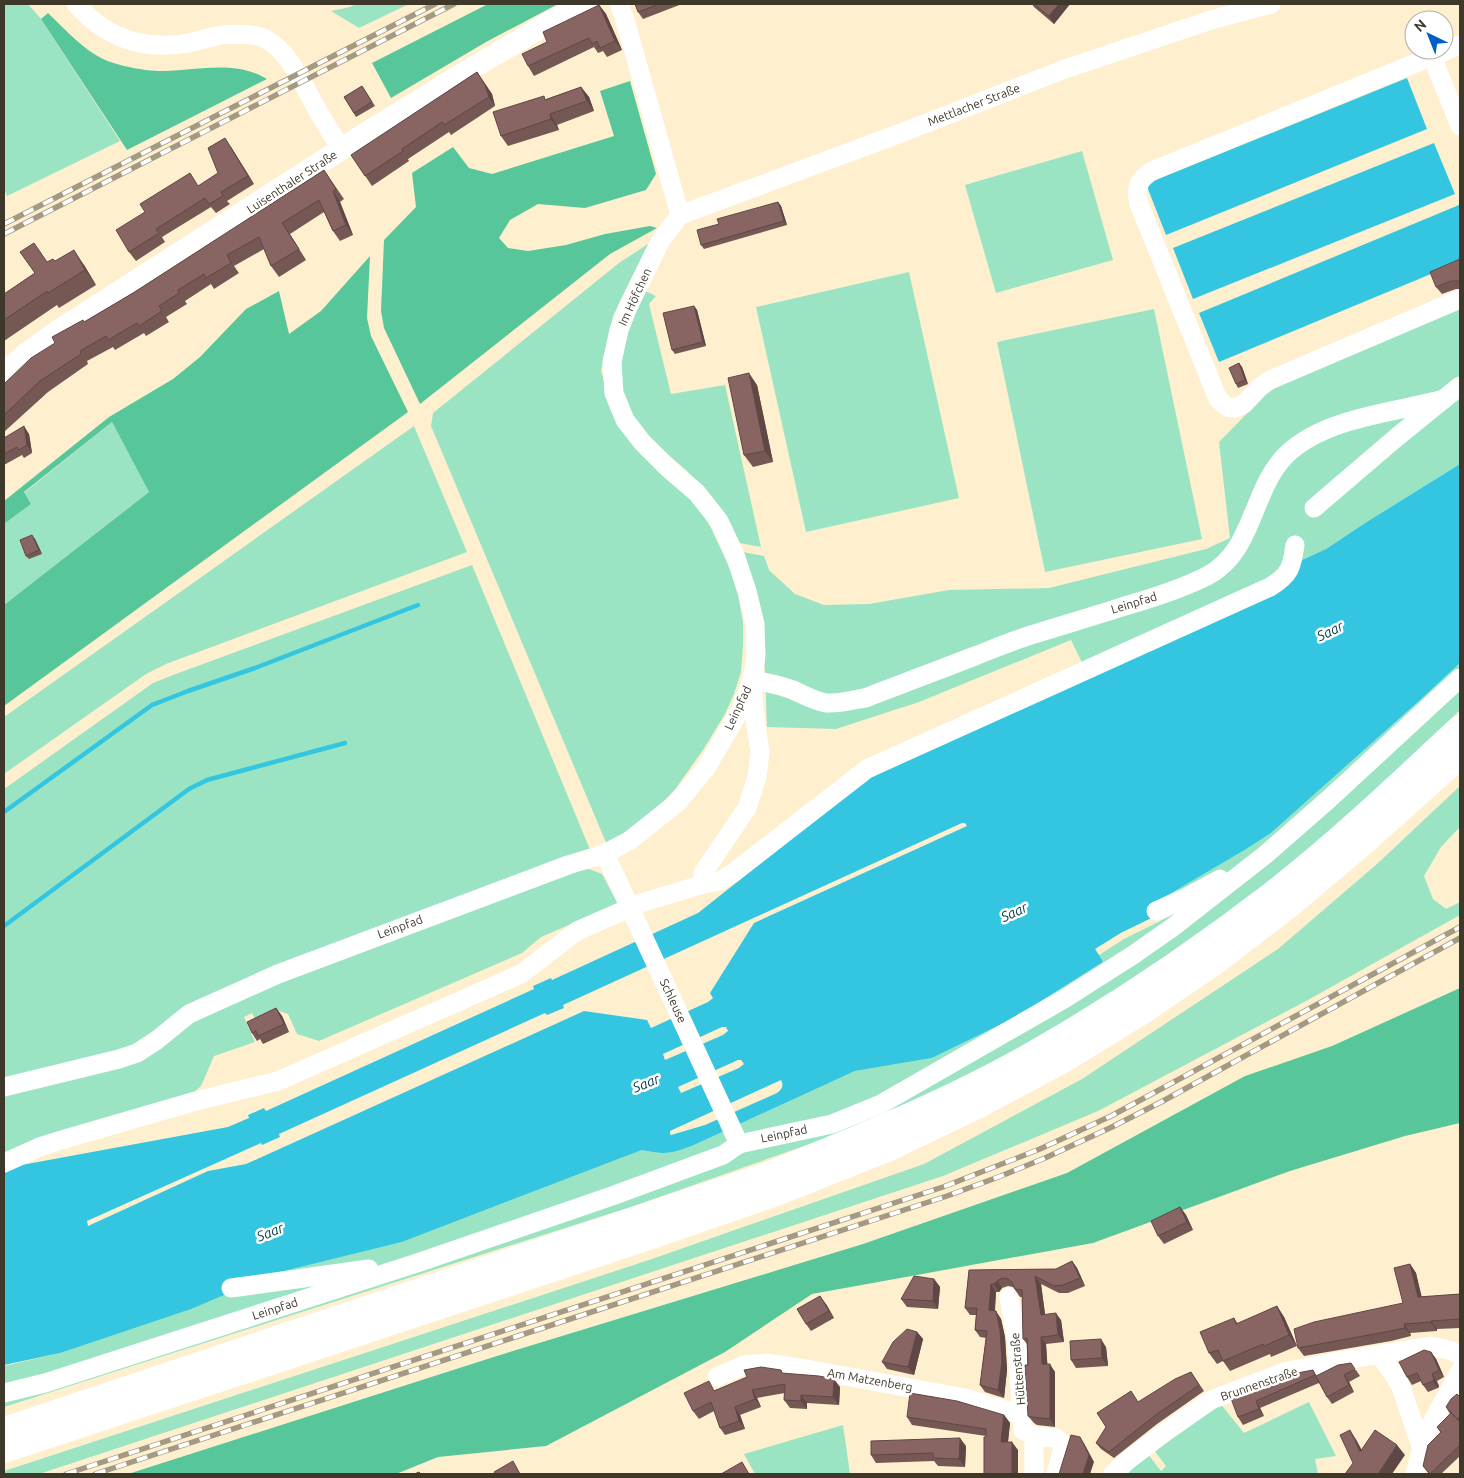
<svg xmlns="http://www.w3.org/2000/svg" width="1464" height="1478" viewBox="0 0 1464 1478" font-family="Ubuntu,sans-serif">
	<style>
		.green { fill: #9ae4c3 }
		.forest { fill: #57c79b }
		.water { fill: #34c6e0; fill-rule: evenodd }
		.pier { fill: #fef0cf }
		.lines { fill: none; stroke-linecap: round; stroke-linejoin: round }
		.stream { stroke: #34c6e0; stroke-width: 4.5 }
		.minor { stroke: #fff; stroke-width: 19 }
		.major { stroke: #fff; stroke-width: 22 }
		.highway { stroke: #fff; stroke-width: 26 }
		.rail-casing { stroke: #a49982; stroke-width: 5.5 }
		.rail { stroke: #fff; stroke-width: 4; stroke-dasharray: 11; stroke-linecap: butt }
		.wall { fill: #755754 }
		.shaded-wall { fill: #5f4745 }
		.building { fill: #886562; stroke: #5f4745 }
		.labels { text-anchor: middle; stroke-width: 5; stroke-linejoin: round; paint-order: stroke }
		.street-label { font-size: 12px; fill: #3e382b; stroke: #fff }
		.water-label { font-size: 14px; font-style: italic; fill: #03444f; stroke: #fff }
	</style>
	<rect width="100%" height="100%" fill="#fef0cf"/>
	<g class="green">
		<path d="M4,4h24l13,15 79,122 -113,55 -3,-8z"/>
		<path d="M356,4h53l-50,24 -28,-17 19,-4z"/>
		<path d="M1082,151l31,109 -117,33 -31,-108z"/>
		<path d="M648,244l-35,72 -12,55 11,38 85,95 14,24 19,41 8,26 5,27v25l-2,25 -7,22 -9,20 -22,36 -27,38 -20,22 -49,35 -176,-419 2,-13 186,-150z"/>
		<path d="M909,272l50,226 -153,34 -50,-225z"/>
		<path d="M643,290l13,6 -7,8 22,90 54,-9 36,162 -27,-5 -31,-53 -16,-18 -40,-35 -15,-18 -10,-26 -1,-43z"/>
		<path d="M1460,307v157l-95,59 -39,26 -24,11 -213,117 -18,-37 -152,62 -83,27 -69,-2 -4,-107 -25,-69 26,5 5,14 26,24 29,11 45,-1 80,-14 100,-2 157,-39 24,-11 -11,-96 51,-52z"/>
		<path d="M1154,309l48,230 -157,33 -48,-230z"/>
		<path d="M112,422l37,70 -145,113v-81l27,-20 -7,-11z"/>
		<path d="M414,426l53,126 -301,112 -20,10 -142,100v-57z"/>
		<path d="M472,565l119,287 -236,86 -222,109 -129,35v-293l149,-106 20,-8z"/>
		<path d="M1460,663v47l-124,121 -129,106 -143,90 -169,87 -264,93 -627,200v-41l56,-13 215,-80 127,-31 240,-92c24,5 29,4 52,-5l161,-74 77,-13 82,-40 89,-56 -4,-7 25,-16 64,-32 -25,-9 108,-65 148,-132z"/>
		<path d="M1460,786v41l-19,20 -17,29 9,23 13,10 14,-7v13l-152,85 -210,111 -155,65 -904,298h-35v-3l40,-13 605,-198 275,-96 158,-85 196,-130 99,-85z"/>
		<path d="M589,869l13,5 16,30 -77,33 -19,16 -203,88 -22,-7 -9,-20 -9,-3 -23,10 -4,-8 -8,4 11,25 -41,14 -13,30 -8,7 -189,62v-62l135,-34 51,-41 97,-42 283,-106z"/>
		<path d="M1309,1402l27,54 -21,3 3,15h-188l-3,-4 21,-16 13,17 5,-5 -13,-17 67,-46 24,30z"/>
		<path d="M843,1425l7,49h-95l-11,-20z"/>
	</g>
	<g class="forest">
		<path d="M488,4h70l-72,38 -95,56 -19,-35z"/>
		<path d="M48,13c18,17 34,36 57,47 14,6 45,12 60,11 34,-1 71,-11 102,8l-140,71 -86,-131z"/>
		<path d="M630,81l26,93 -10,16 -61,18 -47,-4 -28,16 -11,18 9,10 20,3 38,-6 39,-11 45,-8 7,2 -47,26 -190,150 -36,-76 -3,-17 3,-71 32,-33 -4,-34 41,-26 16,21 23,6 122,-38 -14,-45z"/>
		<path d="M370,256l-3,62 4,18 37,76 -404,294v-101l145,-113 -37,-70 -88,70 7,12 -27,20v-23l105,-84 64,-38 27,-22 46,-48 33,-18 10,43 32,-23z"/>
		<path d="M1460,988v135l-55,13 -115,35 -197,72 -281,51 -87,58 -179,94 -108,11 -42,17h-268l372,-119 363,-111 204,-71 178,-97 87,-30z"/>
	</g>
	<g class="water">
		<path d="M1407,78l20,51 -261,106 -20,-51z"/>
		<path d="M1434,143l21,51 -262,105 -20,-51z"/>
		<path d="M1459,205l1,57 -241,100 -20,-49z"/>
		<path d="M1460,464v199l-41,38 -148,132 -25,16 -83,49 -5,17 -37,18 -25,16 7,13 -89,56 -82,40 -77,13 -161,74c-23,9 -28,10 -52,5l-240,92 -126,31 -85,36 -131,44 -56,12v-193l12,-6 212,-39 21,-9 -1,-3 16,-7 2,3 268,-122 -1,-3 18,-8 1,2 146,-67 172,-136 213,-97 219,-120 24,-11 39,-26zM962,823h3l2,3 -213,97 -44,70 3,5 -5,4 -57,26 -4,-8 -63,-9 -338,153 -38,7 -120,55 -1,-5 174,-78 1,2 18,-8 -1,-3 266,-121 2,2 17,-7 -1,-3zM722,1027h4l2,4 -5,4 -58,25 -2,-6zM738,1060h3l3,4 -5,4 -58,25 -3,-6zM781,1080c3,6 1,9 -4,13l-72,32 -34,10 -1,-1v-3z"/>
	</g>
	<path class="pier" d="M1158,915l1,2 -37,18 -23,15 2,4 -2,1 -4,-6 26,-16z"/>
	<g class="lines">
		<g class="stream">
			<path d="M4,812l148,-107 36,-14 67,-23 163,-63"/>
			<path d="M4,926l185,-137 18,-9 138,-37"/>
		</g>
		<g class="minor">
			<path d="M76,4c6,6 12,13 19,18 28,22 59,27 94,21 11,-3 22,-6 33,-8 13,-1 30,-2 42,3 26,13 40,49 54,73 7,13 16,26 24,39"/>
			<path d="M619,4l6,16 55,195"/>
			<path d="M1460,45l-308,126c-14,9 -17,17 -13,33l79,195 9,8 8,1 9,-4 16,-17 10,-7 190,-81"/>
			<path d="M1432,57l28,69"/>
			<path d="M680,215l221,-82 164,-64 146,-49 60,-16"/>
			<path d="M1314,508l83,-71 63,-51"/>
			<path d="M752,680c15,2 27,5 41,10 11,5 21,11 33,13 13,1 26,-3 39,-5 36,-14 73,-28 110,-42 18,-7 37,-15 56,-21 32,-10 63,-19 94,-29 28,-8 56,-17 82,-30 47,-24 44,-86 79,-121 39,-38 108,-42 158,-56"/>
			<path d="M752,684l4,42 4,26 -3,25 -10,31 -44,65 1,11 16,-3 13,-8 134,-104 403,-182c20,-12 22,-20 25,-42"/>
			<path d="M604,854l9,17 126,273"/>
			<path d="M1156,911l27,-12 37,-20"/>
			<path d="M4,1087l115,-28 18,-6 20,-13 32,-26 89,-40 290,-109 36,-11 25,-13 49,-39 28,-34 35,-59 11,-29 4,-24 -1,-32 -8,-33 -12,-36 -16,-34 -22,-28 -29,-25 -26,-26 -17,-22 -11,-27 -2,-31 7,-32 9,-23 33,-67 19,-25"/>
			<path d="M4,1163l38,-17 26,-8 128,-37 82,-20 243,-107 56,-43 64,-28 63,-19"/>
			<path d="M231,1288l138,-19"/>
			<path d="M1009,1297l7,39 7,94 11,6v38"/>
			<path d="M1379,1354l15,21 7,12 20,59"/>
			<path d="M717,1377l27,-12 22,-2 46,7 153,28 57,17"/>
			<path d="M4,1393l41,-10 372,-120 195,-67 111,-41 16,-11 93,-20 49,-20 183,-105 69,-44 40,-28 92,-72 64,-56 131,-121"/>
			<path d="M1034,1436l22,2 5,4 2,6 -7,26"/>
			<path d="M1113,1474l14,-13 37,-28 47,-33 73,-28 49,-10 97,-16 19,4 11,5"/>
			<path d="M1415,1474l10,-39 35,-64"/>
		</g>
		<path class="major" d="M4,373l23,-20 34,-24 310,-199 86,-53 100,-59 32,-14"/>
		<g class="highway">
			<path d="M4,1430l767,-256c96,-39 193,-78 283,-132 75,-44 147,-93 216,-146 67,-52 129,-111 190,-168"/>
			<path d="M4,1450l639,-211 136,-47 108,-43 90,-43 88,-47 78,-48 76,-52 70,-54 69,-58 102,-91"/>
		</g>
		<defs>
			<g id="rail">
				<path d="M4,224l431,-220"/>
				<path d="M4,234l450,-230"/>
				<path d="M66,1474l877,-287 97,-38 71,-33 349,-189"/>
				<path d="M95,1474l852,-278 54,-20 44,-18 67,-31 51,-26 297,-163"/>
			</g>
		</defs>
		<use href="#rail" class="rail-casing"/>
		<use href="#rail" class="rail"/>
	</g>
	<g class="wall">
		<path d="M635,4h47l-39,15 -5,-7z"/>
		<path d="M1032,4h38l-16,20 -20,-17z"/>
		<path d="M599,5l7,9 16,36 -15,7 -4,-6 -5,2 -4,-6 -60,29 -6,-10 19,-24z"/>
		<path d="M477,72l15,22 3,12 -44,29 -2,-3 -41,27 1,2 -37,25 -21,-31z"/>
		<path d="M362,86l13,20 -19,11 -12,-20z"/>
		<path d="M581,87l8,10 5,14 -37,14 2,5 -51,16 -7,-10 45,-37z"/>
		<path d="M231,147l23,37 -27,17 3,3 -14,9 -5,-6 -49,30 3,5 -29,19 -7,-9 16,-40 54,-26 19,-13z"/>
		<path d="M324,170l20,29 -4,3 13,33 -13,6 -7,-10 -9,-19 -34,22 16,26 -27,17 -8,-11 -7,-17 -30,17 5,7 -25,16 -3,-5 -26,17 2,3 -21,13 3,5 -23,14 -2,-3 -29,17 -2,-3 -26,14 1,3 -40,28 -44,40v-48l51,-41 29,-21 49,-29z"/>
		<path d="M778,202l3,4 6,19 -83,24 -3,-4z"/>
		<path d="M1460,259v30h-4l-14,5 -6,-7z"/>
		<path d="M55,261l29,4 12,20 -37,23 -2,-3 -53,36v-47l31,-21 12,-11z"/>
		<path d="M694,306l3,4 9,36 -31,8 -3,-4z"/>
		<path d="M1239,363l3,4 6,17 -10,4 -2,-4z"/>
		<path d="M757,385l16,77 -20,5 -9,-12z"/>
		<path d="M29,434l3,19 -8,5 -2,-3 -18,10v-27z"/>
		<path d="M35,539l7,15 -13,5 -3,-3z"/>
		<path d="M276,1008l6,8 7,16 -26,12 -3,-5 -3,2 -5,-8z"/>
		<path d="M1180,1207l6,8 7,15 -29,14 -6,-8z"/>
		<path d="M1072,1261l5,7 8,18 -17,7h-9l-18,-9 4,30 16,6 3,22 -18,2 1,20 8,8v55l-18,-2 -3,-2 -6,-7 -1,-72 -4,-5 -1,-42h-2l-7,-10 -5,-1 -6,2 -3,4h-3l-1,19 6,8 4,18 2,33 -3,28 -19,-6 -5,-7 6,-47 -6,-1 -5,-7 1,-15h-6l-5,-7 4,-38 87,-1z"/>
		<path d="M1410,1264l6,9 5,24 39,-3v34l-23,1v2l-27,2 1,3 -20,5 -87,15 -6,-8 105,-45z"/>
		<path d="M934,1279l6,8 -2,22 -31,-2 -6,-8z"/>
		<path d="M826,1304l8,14 -23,13 -5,-7z"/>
		<path d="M1277,1306l7,11 13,29 -26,11 -1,-3 -40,17 -7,-10 -6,3 -8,-11 25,-35 4,6z"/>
		<path d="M917,1332l6,7 -9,36 -27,-6 -5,-7z"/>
		<path d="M1106,1347l2,19 -32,2 -5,-8z"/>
		<path d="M1431,1352l5,7 8,18 -7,4 2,5 -1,2 -10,4 -5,-7 -2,-4 -9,4 -5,-8z"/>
		<path d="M1338,1365l18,5 4,6 -11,6 5,10 -22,12 -5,-7 -8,-14 -59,25 4,8 -21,9 -5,-8 43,-39 32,-8 4,6z"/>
		<path d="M1191,1372l13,19 -47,33 -43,34 -13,-9 -5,-6z"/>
		<path d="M784,1374l56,13 -1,18 -32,-2v6l-17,-1 -6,-8 1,-7 -28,5 4,9 -21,8 5,14 -20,6 -5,-7 -6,-17 -15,8 -6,-8 22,-21z"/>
		<path d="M1460,1397v59l-19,18h-12l-6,-8 18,-33 -4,-6 13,-13 -4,-7z"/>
		<path d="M1004,1415l6,8 -2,19 10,8 -32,-13v-1l-74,-11 -5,-8z"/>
		<path d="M966,1446l-1,21 -27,-1 -4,-5 -58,2 -5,-8z"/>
	</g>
	<g class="shaded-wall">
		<path d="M1059,4h11l-16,20 -5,-8z"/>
		<path d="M599,5l7,9 16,36 -7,-9z"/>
		<path d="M477,72l15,22 3,12 -6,-9z"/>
		<path d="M581,87l8,10 5,14 -7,-10z"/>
		<path d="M550,114l7,11 2,5 -8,-11z"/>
		<path d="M225,138l6,9 23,37 -6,-8z"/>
		<path d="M333,191l7,11 13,33 -7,-10z"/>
		<path d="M778,202l3,4 6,19 -3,-4z"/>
		<path d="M74,250l10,15 12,20 -11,-15z"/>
		<path d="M694,306l3,4 9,36 -3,-4z"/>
		<path d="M1239,363l3,4 6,17 -3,-4z"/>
		<path d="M749,373l8,12 16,77 -8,-11z"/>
		<path d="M24,426l5,8 3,19 -5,-8z"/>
		<path d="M32,535l3,4 7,15 -3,-4z"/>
		<path d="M276,1008l6,8 7,16 -5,-8z"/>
		<path d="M1180,1207l6,8 7,15 -6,-8z"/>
		<path d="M1072,1261l5,7 8,18 -5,-8z"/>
		<path d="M1410,1264l6,9 8,33 -6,-9z"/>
		<path d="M1035,1276l6,8 5,38 -5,-7z"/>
		<path d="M934,1279l6,8 -2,22 -5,-8z"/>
		<path d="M997,1281l5,7 -3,4 -5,-8z"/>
		<path d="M991,1284l5,8 -2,26 -5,-8z"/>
		<path d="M820,1296l6,8 8,14 -5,-7z"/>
		<path d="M1277,1306l7,11 13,29 -8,-11z"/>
		<path d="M996,1311l5,8 4,18 2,33 -3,28 -6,-8z"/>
		<path d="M1056,1313l5,7 3,22 -6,-7z"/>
		<path d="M1431,1321l6,8v2l-6,-9z"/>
		<path d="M1404,1324l6,9 1,3 -6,-8z"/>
		<path d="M917,1332l6,7 -9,36 -6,-8z"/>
		<path d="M1041,1337l5,7 2,28 -6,-8z"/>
		<path d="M1101,1339l5,8 2,19 -6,-8z"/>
		<path d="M1431,1352l5,7 8,18 -5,-7z"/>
		<path d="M1050,1364l5,8v55l-5,-8z"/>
		<path d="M1432,1374l7,12 -1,2 -5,-7z"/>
		<path d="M1344,1375l5,7 5,10 -5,-7z"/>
		<path d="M834,1379l6,8 -1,18 -6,-8z"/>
		<path d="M752,1390l5,8 4,9 -6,-8z"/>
		<path d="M801,1395l6,8v6l-6,-8z"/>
		<path d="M1256,1401l4,7 4,8 -5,-7z"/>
		<path d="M735,1407l5,8 5,14 -6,-8z"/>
		<path d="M1004,1415l6,8 -3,27 -6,-8z"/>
		<path d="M1350,1430l7,11 11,21 -8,-10z"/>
		<path d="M1080,1437l5,8 9,17 -4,12h-7z"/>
		<path d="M960,1438l6,8 -1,21 -6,-8z"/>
		<path d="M1012,1442l6,8v24h-6z"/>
		<path d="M1397,1445l8,10 -13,19h-14z"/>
	</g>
	<g class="building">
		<path d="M635,4h24l-21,8z"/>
		<path d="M1034,4h25l-10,12z"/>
		<path d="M599,5l16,36 -15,7 -3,-7 -5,3 -3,-6 -61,28 -6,-12 25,-12 -4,-10z"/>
		<path d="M477,72l8,13 4,12 -45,28 -2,-3 -40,27 1,2 -38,25 -14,-21z"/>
		<path d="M362,86l10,16 -18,11 -10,-16z"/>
		<path d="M581,87l6,14 -37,13 1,5 -50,17 -8,-24 51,-16 1,4z"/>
		<path d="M225,138l23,38 -27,16 2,4 -14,8 -4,-6 -49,31 3,4 -30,19 -13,-22 29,-18 -5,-8 50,-31 8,13 20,-13 -10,-25z"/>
		<path d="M324,170l12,19 -3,2 13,34 -13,6 -14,-31 -37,23 17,26 -28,17 -12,-29 -32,18 4,8 -25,15 -2,-4 -26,16 1,3 -20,13 3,5 -23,15 -2,-3 -29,17 -2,-4 -26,15 1,3 -41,27 -36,34v-31l27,-26 24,-15 -3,-6 31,-17 1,2 49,-29z"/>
		<path d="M778,202l6,19 -83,24 -4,-15 22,-6 -2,-5z"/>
		<path d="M34,243l13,19 6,-3 2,2 19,-11 11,20 -37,23 -1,-2 -43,29v-26l31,-21 -15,-21z"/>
		<path d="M1460,259v22h-9l-15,6 -6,-15z"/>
		<path d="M694,306l9,36 -31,8 -9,-37z"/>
		<path d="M1239,363l6,17 -9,4 -7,-16z"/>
		<path d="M749,373l16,78 -21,4 -16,-77z"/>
		<path d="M24,426l3,19 -8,5 -2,-3 -13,7v-16z"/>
		<path d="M32,535l7,15 -13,6 -6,-16z"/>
		<path d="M276,1008l8,16 -26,12 -2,-5 -4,2 -5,-11z"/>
		<path d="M1180,1207l7,15 -29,14 -7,-15z"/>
		<path d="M1072,1261l8,17 -17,7 -9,1 -19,-10 6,39 15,-2 2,22 -17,2 1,27h8v55l-18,-2 -4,-1 -3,-51h3l-1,-27 -4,1 -1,-49 -7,-1 -3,-7 -4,-3 -6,-1 -5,3 -3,3h-3l-2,26 7,1 4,19 2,32 -4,28 -18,-5 7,-54 -12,-1 2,-22h-12l4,-38 87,-1z"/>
		<path d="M1410,1264l8,33 42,-3v25l-29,2v1l-27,2 1,4 -20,4 -87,16 -4,-19 20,-7 89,-19 -9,-35z"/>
		<path d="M914,1276l20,3 -1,22 -32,-2z"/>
		<path d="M820,1296l9,15 -23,13 -9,-15z"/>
		<path d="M1277,1306l12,29 -25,11 -1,-2 -40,17 -5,-11 -9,3 -9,-21 34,-14 2,6z"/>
		<path d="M907,1329l10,3 -9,35 -26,-5 11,-20z"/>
		<path d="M1101,1339l1,19 -31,2 -1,-19z"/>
		<path d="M1424,1350l7,2 8,18 -7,4 2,5 -1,2 -10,4 -6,-12 -10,4 -8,-15z"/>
		<path d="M1351,1363l4,6 -11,6 5,10 -22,12 -11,-21 22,-11z"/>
		<path d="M761,1367l20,3 1,3 37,3 15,3 -1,18 -32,-2v6l-17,-1 1,-16 -33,6 3,9 -20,8 4,14 -19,7 -9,-26 -18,9 -9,-18 25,-12 5,10 33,-14 -3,-7z"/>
		<path d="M1313,1370l2,5 -59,26 3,8 -21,8 -8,-21 50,-19v1l7,-3z"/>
		<path d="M1191,1372l8,13 -46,32 -44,35 -13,-9 10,-16 -9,-14 34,-22 7,11 37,-23z"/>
		<path d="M910,1393l47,8 47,14 -3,27h11v32h-28v-37h2v-8l-79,-12z"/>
		<path d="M1457,1394l3,3v19l-3,3 -11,-12 5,-8z"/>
		<path d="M1451,1413l9,9v23l-30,29 -7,-8 5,-21 13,-13 -4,-5z"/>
		<path d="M1350,1430l10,22 15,-22 22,15 -19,29h-33l8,-11 -13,-28z"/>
		<path d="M1071,1435l9,2 9,18 -6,19h-24z"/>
		<path d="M960,1438l-1,21 -26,-1v-5l-62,2v-14z"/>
		<path d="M513,1461l7,13h-25l-1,-2z"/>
		<path d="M742,1462l7,12h-28z"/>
		<path d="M419,1472l2,2h-7z"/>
	</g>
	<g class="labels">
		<g class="street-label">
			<text transform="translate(974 105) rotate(-21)" y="4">Mettlacher Straße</text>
			<text transform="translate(292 182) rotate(-33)" y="4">Luisenthaler Straße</text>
			<text transform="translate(635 297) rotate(-65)" y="4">Im Höfchen</text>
			<text transform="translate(1134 603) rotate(-17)" y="4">Leinpfad</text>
			<text transform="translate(738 708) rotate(-65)" y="4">Leinpfad</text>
			<text transform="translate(400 927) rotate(-20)" y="4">Leinpfad</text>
			<text transform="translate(673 1001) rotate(65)" y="4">Schleuse</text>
			<text transform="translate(784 1134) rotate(-12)" y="4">Leinpfad</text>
			<text transform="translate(275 1309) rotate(-18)" y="4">Leinpfad</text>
			<text transform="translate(1018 1369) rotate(-95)" y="4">Hüttenstraße</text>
			<text transform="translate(870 1380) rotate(10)" y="4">Am Matzenberg</text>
			<text transform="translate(1259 1384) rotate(-19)" y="4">Brunnenstraße</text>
		</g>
		<g class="water-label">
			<text transform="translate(1330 631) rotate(-26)" y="5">Saar</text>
			<text transform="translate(1014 912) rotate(-25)" y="5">Saar</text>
			<text transform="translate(646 1083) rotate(-22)" y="5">Saar</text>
			<text transform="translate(270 1232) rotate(-22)" y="5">Saar</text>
		</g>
	</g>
	<rect width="1464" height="1478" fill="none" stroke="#3e382b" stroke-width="10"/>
	<g transform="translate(1429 35) rotate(317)"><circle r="24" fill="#ffffff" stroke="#b2afaa"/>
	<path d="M0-4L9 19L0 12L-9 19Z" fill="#025ec7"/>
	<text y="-8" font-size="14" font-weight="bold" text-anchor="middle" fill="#3e382b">N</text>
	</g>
</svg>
